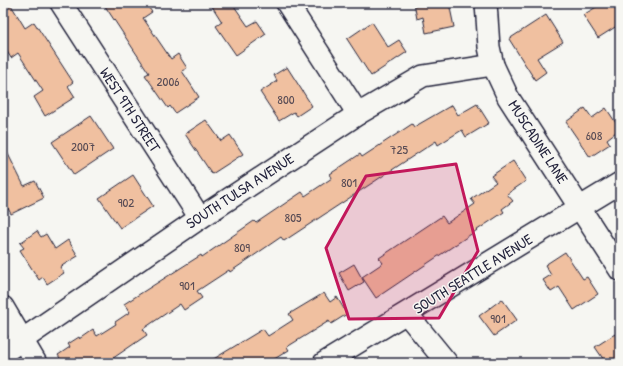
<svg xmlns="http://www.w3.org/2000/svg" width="623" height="366" viewBox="0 0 623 366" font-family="'Patrick Hand',sans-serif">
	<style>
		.building { fill: #f0c0a0; stroke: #22223b }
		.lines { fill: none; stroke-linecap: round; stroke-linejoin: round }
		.minor-casing { stroke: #22223b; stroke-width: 24 }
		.minor { stroke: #f6f6f2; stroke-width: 21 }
		.marked { fill: #c2185b; fill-opacity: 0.2; stroke: #c2185b; stroke-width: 3; stroke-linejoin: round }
		.labels { text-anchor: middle; stroke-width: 3; stroke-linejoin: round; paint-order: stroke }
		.number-label { font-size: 13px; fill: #564a54 }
		.street-label { font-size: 15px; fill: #22223b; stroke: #f6f6f2 }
	</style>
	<rect width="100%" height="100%" fill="#f6f6f2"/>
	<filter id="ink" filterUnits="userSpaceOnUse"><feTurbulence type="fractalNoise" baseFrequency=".025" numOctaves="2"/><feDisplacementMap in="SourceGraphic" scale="8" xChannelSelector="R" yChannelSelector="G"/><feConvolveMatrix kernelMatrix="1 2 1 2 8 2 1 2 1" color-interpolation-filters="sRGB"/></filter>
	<g filter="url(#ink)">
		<g class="building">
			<path d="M103,3h42l7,9 -9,6 28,41 7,-5 9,14 -5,3 17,26 -24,16 -5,-7 -2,2 -23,-33 4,-2z"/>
			<path d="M210,3h22l16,23 9,-5 9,13 -30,21 -20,-29 6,-4z"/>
			<path d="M414,3h35l5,24 -28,6 -3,-16 -6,2z"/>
			<path d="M603,3h17v21l-22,14 -15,-23z"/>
			<path d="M11,5l14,23 9,-6 39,60 -5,4 7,11 -30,19 -11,-19 9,-6 -25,-38 -7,5 -8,-13v-35z"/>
			<path d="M546,15l17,27 -26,16 9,14 -11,8 -26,-41z"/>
			<path d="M372,22l16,25 11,-7 8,12 -36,24 -24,-37z"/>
			<path d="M287,67l25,39 -15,10 -3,-4 -15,9 -19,-29 17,-11 -3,-6z"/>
			<path d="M477,104l12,19 -23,14 -4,-7 -24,15 -2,-4 -152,100 -3,-4 -51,35 -1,-2 -32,21 5,7 -18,12 -4,-6 -37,25 4,6 -41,28h-43l-5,-8 12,-8 -2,-3 11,-7 1,2 13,-9 4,6 19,-12 -1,-2 15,-10 -6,-8 77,-49 1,2 52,-36 2,2 46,-31 3,4 27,-18 -2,-4 30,-20 2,3 50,-33 2,3 38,-22 6,10z"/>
			<path d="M585,108l7,10 14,-10 14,21 -13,10 3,5 -20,13 -24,-35z"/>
			<path d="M91,116l22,33 -39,26 -22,-33z"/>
			<path d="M206,120l15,21 9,-6 13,19 -31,20 -27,-40z"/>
			<path d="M3,144l21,42 11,-5 9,17 -33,16 -8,-15z"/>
			<path d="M513,161l13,20 -19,13 6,7 -11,8 2,3 -128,86 -14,-21 21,-14 -4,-5 63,-42 5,7 28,-19 -4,-5 25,-17 -5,-6z"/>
			<path d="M133,175l20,31 -33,22 -21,-30z"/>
			<path d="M37,231l4,6 5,-3 9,15 13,-9 10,16 -18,11 4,6 -17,11 -4,-7 -4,3 -19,-30 4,-2 -4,-5z"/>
			<path d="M565,252l18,27 4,-2 11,17 -24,16 -15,-23 -8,5 -8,-12 8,-5 -6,-10z"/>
			<path d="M354,264l10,18 -15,9 -10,-18z"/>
			<path d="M324,293l6,9 7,-5 10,17 -16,10 -2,-3 -42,26 2,3 -21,13h-61l56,-34 5,7 25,-16 -4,-6z"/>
			<path d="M502,299l15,21 -23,16 -15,-20z"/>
			<path d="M615,334l5,7v22h-14l-11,-16z"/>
		</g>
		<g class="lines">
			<defs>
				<g id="minor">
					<path d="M61,3l139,215"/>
					<path d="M287,3l71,111"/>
					<path d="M486,3l3,44 4,18 15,32 112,173"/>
					<path d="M3,307l33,56"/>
					<path d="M407,314l40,49"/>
					<path d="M3,353l197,-135 158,-104 65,-38 70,-11"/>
					<path d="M324,363l296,-180"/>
				</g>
			</defs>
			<use href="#minor" class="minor-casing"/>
			<use href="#minor" class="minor"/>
		</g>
	</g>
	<path class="marked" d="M456,164l22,87 -39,67 -90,1 -23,-71 40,-72z"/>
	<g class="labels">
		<g class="number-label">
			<text x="168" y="86">2006</text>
			<text x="286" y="104">800</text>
			<text x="594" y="140">608</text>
			<text x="83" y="151">2007</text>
			<text x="399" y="154">725</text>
			<text x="349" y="187">801</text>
			<text x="126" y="207">902</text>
			<text x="293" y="222">805</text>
			<text x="242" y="252">809</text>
			<text x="187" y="290">901</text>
			<text x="498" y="323">901</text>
		</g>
		<g class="street-label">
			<text transform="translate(130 110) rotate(57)" y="5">WEST 9TH STREET</text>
			<text transform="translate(538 142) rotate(57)" y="5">MUSCADINE LANE</text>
			<text transform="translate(240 191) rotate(-33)" y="5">SOUTH TULSA AVENUE</text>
			<text transform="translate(473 274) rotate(-32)" y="5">SOUTH SEATTLE AVENUE</text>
		</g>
	</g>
	<rect width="623" height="366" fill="none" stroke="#f6f6f2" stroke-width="16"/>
	<rect x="8" y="8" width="607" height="350" fill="none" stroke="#22223b" stroke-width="1.5" filter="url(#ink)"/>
</svg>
